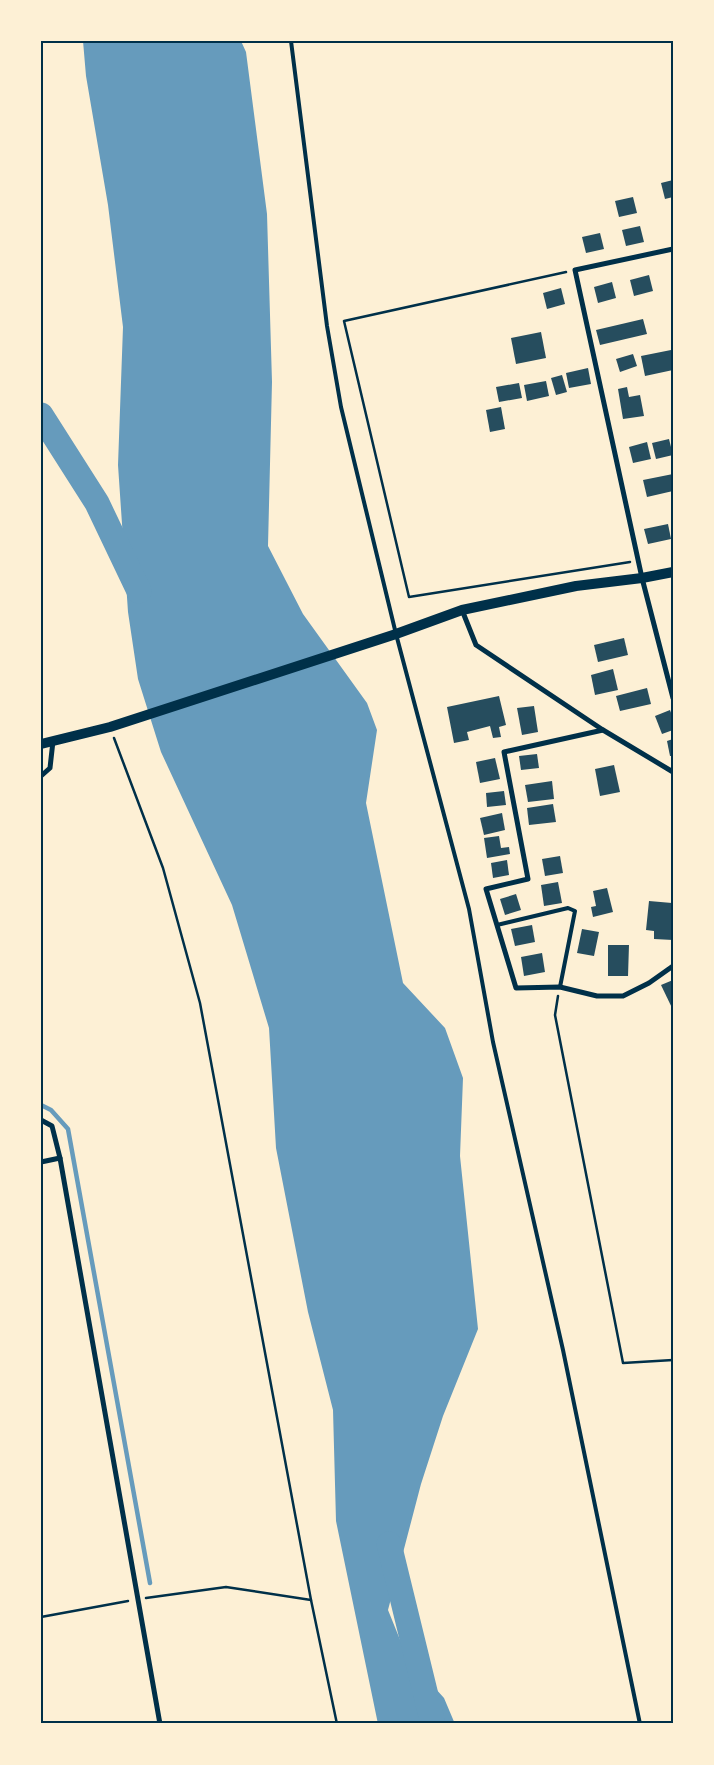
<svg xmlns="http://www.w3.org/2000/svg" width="714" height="1765" viewBox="0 0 714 1765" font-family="'Times New Roman',serif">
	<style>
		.water { fill: #669bbc }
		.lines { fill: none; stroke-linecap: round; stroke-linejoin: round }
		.stream { stroke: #669bbc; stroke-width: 4.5 }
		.river { stroke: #669bbc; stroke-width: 25 }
		.building { fill: #264d5e }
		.path { stroke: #003049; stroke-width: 2.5 }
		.service { stroke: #003049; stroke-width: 4 }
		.minor { stroke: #003049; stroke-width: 5 }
		.secondary { stroke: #003049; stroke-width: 10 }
		.neatline { fill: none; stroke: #003049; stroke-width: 2 }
	</style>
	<rect width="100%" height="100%" fill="#fdf0d5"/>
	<path class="water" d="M83,41h158l5,11 21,162 5,168 -4,164 35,68 64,89 10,27 -11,73 37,180 42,45 18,50 -3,78 18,173 -35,87 -22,68 -33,126 19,47 37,41 11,26h-77l-42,-203 -3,-111 -25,-98 -32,-164 -7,-120 -37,-123 -71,-153 -23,-73 -10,-67 -10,-147 5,-138 -15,-122 -22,-129z"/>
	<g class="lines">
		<path class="stream" d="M41,1105l10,5 17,19 82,454"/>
		<g class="river">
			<path d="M41,415l56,88 42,88"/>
			<path d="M389,1544l44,180"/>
		</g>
	</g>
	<g class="building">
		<path d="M673,180v17l-8,2 -4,-16z"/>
		<path d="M633,197l4,16 -18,4 -4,-16z"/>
		<path d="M640,226l4,16 -18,4 -4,-16z"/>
		<path d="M600,233l4,16 -18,4 -4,-16z"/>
		<path d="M649,275l4,16 -19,5 -4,-16z"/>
		<path d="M612,282l4,16 -18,5 -4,-16z"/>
		<path d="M561,288l4,16 -18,5 -4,-16z"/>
		<path d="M643,319l4,15 -47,11 -4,-15z"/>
		<path d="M541,332l5,26 -30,6 -5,-26z"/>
		<path d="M671,350l2,20 -28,6 -4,-20z"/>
		<path d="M633,354l4,12 -17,6 -4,-13z"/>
		<path d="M588,368l3,16 -22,4 -3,-15z"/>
		<path d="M562,375l5,17 -11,3 -5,-17z"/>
		<path d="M546,381l3,15 -22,5 -3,-16z"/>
		<path d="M519,383l3,15 -23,4 -3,-15z"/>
		<path d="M627,387l2,10 11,-2 4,21 -21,3 -5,-30z"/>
		<path d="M501,407l4,22 -15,3 -4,-22z"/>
		<path d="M669,439l4,16 -17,4 -4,-16z"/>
		<path d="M647,442l4,17 -18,4 -4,-16z"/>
		<path d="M673,474v17l-26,6 -4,-17z"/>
		<path d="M668,524l3,15 -23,5 -4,-15z"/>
		<path d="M624,638l4,17 -30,7 -4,-17z"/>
		<path d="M613,669l5,21 -23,5 -4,-20z"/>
		<path d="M647,688l4,16 -31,7 -4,-15z"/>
		<path d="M499,696l7,29 -7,2 2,10 -8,1 -3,-12 -23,6 2,8 -15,3 -7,-36z"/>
		<path d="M534,706l4,26 -16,3 -5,-27z"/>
		<path d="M670,710l3,8v12l-11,4 -7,-18z"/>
		<path d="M673,739v17h-3l-3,-15z"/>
		<path d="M537,754l2,14 -18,2 -2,-14z"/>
		<path d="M495,758l5,21 -20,4 -4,-21z"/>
		<path d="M614,765l6,27 -20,4 -5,-27z"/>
		<path d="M552,781l2,18 -26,3 -3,-17z"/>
		<path d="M504,791l2,14 -19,2 -1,-14z"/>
		<path d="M553,804l3,18 -27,3 -2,-17z"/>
		<path d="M502,813l3,17 -21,5 -4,-17z"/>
		<path d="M499,836l2,12 8,-1 1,7 -23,4 -3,-20z"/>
		<path d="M560,856l3,17 -18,3 -3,-17z"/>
		<path d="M507,860l2,15 -16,3 -2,-15z"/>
		<path d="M558,882l4,21 -18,3 -3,-21z"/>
		<path d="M607,888l6,24 -20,5 -2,-10 5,-1 -3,-15z"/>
		<path d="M516,894l5,16 -16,5 -5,-16z"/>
		<path d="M649,901l23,2 -1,14h2v23l-19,-1v-8l-8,-1z"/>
		<path d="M532,925l3,17 -20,4 -4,-17z"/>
		<path d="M582,929l17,3 -5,24 -17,-3z"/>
		<path d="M608,945h21l-1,31h-20z"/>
		<path d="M542,953l3,19 -21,4 -3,-19z"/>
		<path d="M673,980v30l-12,-25z"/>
	</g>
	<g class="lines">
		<g class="path">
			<path d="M566,272l-222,49 65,276 221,-35"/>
			<path d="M114,738l49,130 37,135 111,597 26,124"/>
			<path d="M558,996l-3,19 68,348 50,-3"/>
			<path d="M146,1598l80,-11 85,13"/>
			<path d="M41,1617l87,-16"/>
		</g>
		<g class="service">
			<path d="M291,41l36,285 14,81 55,227 73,275 24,133 70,308 77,374"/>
			<path d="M497,925l71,-17 7,3 -15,76"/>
		</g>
		<g class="minor">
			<path d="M673,249l-98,21 67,308 31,120"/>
			<path d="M462,610l14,35 127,85 70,42"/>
			<path d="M603,730l-99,22 24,127 -42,10 30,99 44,-1 37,9h26l26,-13 24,-17"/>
			<path d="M41,776l9,-8 3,-27"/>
			<path d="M41,1120l11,6 8,32 100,566"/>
			<path d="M41,1162l19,-4"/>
		</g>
		<path class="secondary" d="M41,744l69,-17 286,-93 66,-24 114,-24 66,-8 31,-6"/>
	</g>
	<rect width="714" height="1765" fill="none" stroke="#fdf0d5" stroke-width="85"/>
	<rect x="42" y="42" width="630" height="1680" class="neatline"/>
</svg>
